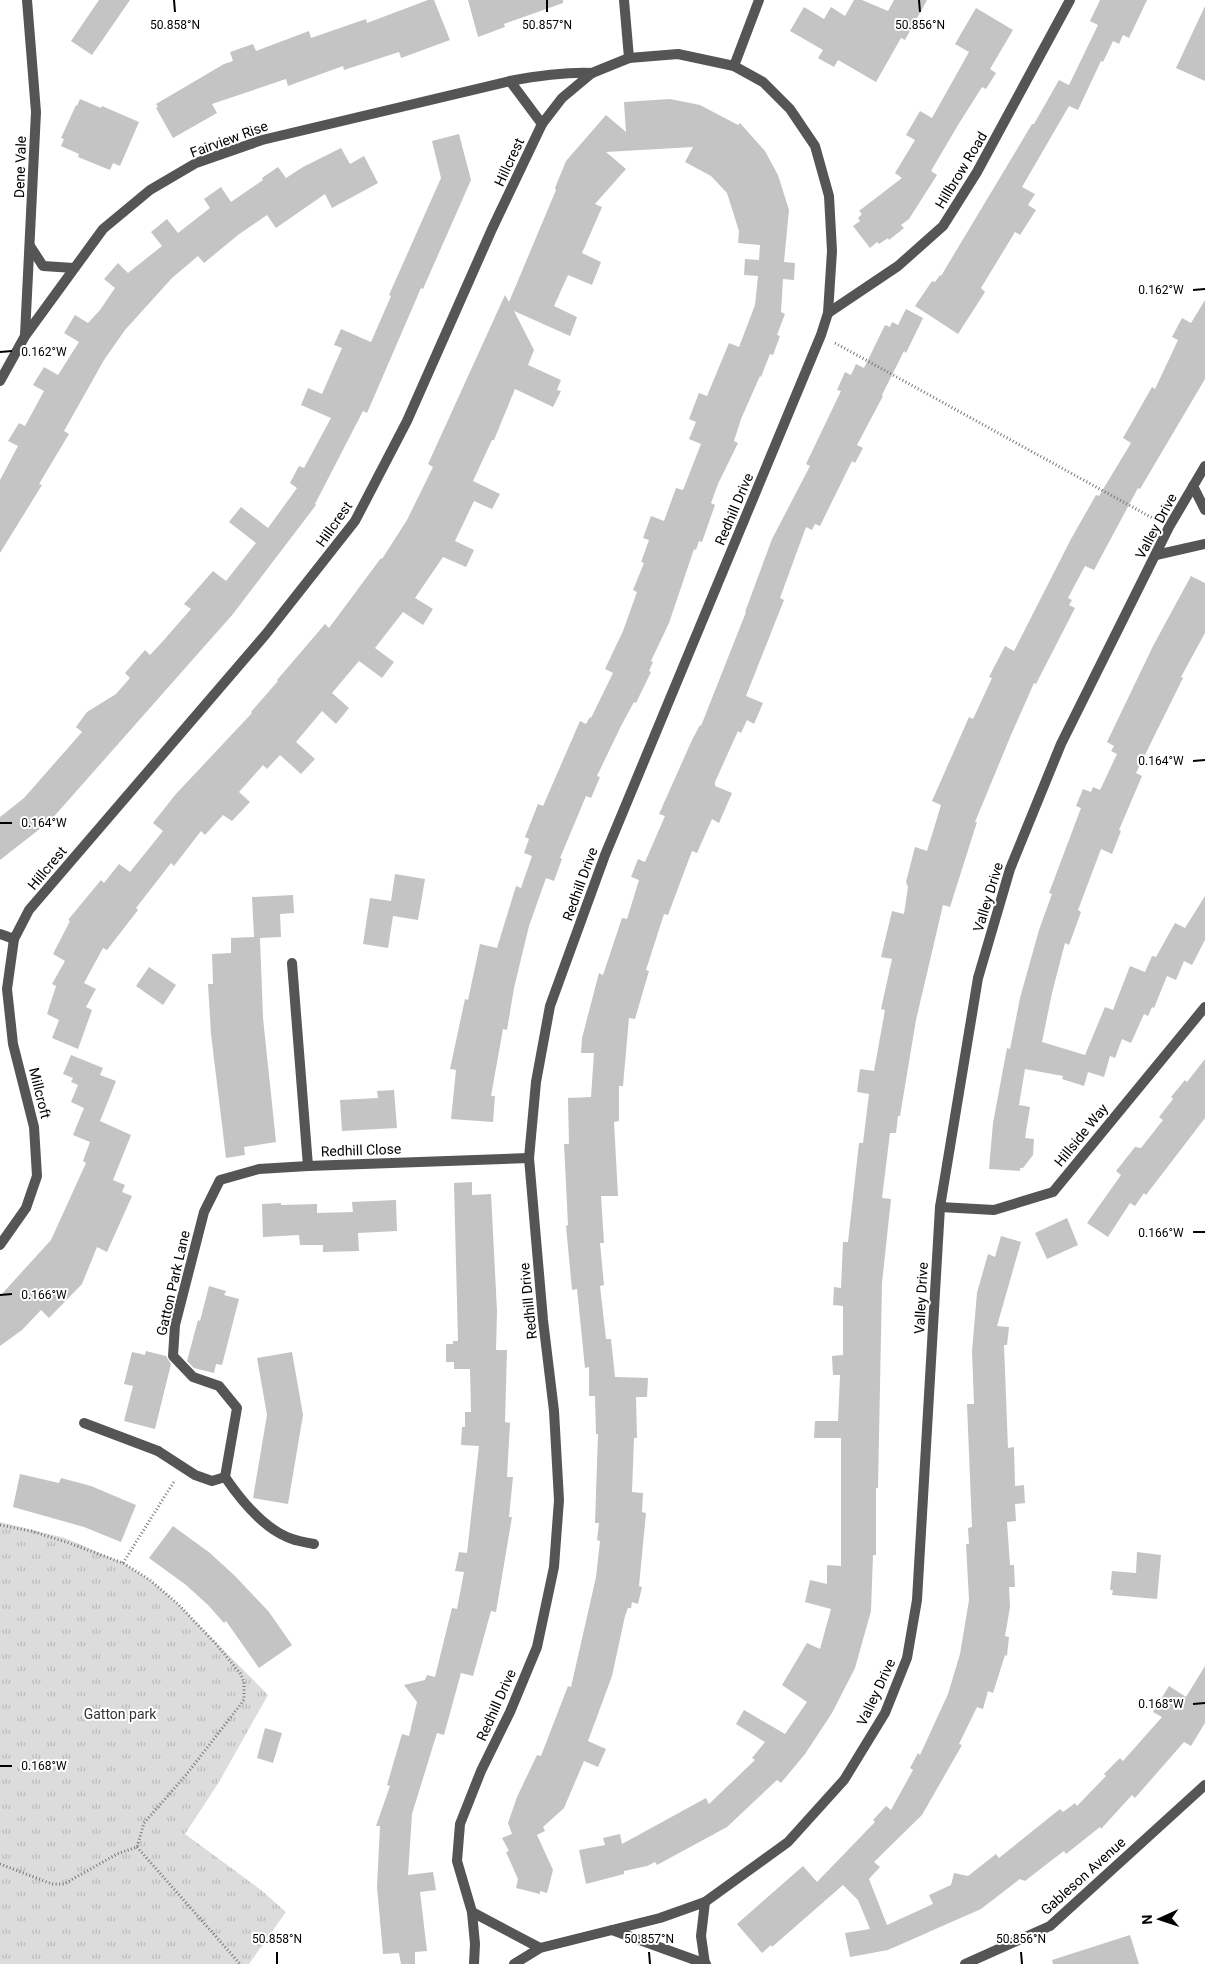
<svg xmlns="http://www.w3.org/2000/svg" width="1205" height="1964" viewBox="0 0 1205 1964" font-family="Roboto,sans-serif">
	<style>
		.park { fill: url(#park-tufts) }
		.building { fill: #c4c4c4 }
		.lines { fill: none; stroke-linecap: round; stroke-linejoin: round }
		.path { stroke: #777; stroke-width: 3; stroke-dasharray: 1 2.5; stroke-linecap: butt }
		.lane { stroke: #555; stroke-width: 10 }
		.street { stroke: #555; stroke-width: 10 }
		.ticks { fill: none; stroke: #000; stroke-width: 2 }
		.labels { text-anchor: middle; stroke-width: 4; stroke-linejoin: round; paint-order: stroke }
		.street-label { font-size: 14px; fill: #000; stroke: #fff }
		.park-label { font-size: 14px; fill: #333; stroke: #fff }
		.ticks-label { font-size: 12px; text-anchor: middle; fill: #000; stroke: #fff; stroke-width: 4; stroke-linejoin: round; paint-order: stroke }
	</style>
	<defs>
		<pattern id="park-tufts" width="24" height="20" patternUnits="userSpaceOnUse" patternTransform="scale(1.25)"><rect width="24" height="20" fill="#dcdcdc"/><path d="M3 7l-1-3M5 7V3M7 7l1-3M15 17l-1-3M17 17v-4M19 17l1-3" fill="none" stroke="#bbb"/></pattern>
	</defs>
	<rect width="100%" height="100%" fill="#fff"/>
	<path class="park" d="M0,1522l65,16 58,25 27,17 28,24 90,91 -49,87 -34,52 76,56 25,22 -37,52h-249z"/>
	<g class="building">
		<path d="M99,0h31l-38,55 -21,-14z"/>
		<path d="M428,0h6l16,40 -49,18 -2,-6 -55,18 -1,-4 -55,20 -2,-7 -74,25 5,9 -44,25 -17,-30 2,-1 -2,-3 68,-40 9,-3 -3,-9 23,-8 3,7 53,-20 2,7 55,-19 1,4z"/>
		<path d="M468,0h95v3l-59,21 1,3 -27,10z"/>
		<path d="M854,0h8l26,11 6,-11h33l-22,40 -4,-2 -25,44 -38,-22 -4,7 -16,-9 5,-8 -33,-19 14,-24 20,12 7,-12 14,9z"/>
		<path d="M1100,0h47l-18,38 -6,-3 -4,9 -6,-3 -10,21 -2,-1 -23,49 -9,-4 -47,81 13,7 -7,11 8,5 -16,25 -5,-3 -34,56 4,4 -27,42 -43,-28 17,-25 3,1 5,-7 1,1 91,-152h2l25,-44 10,5 29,-60 -8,-4z"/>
		<path d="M1205,6v75l-29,-13z"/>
		<path d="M976,8l37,22 -23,39 6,4 -10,16 -4,-2 -24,38 -27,46 6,4 -28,44 -8,6 3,3 -15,12 -1,-2 -9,6 -2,-2 -7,6 -17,-22 7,-5 -2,-3 4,-4 -3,-3 43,-33 -7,-5 20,-33 -9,-5 14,-24 12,7 37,-66 -14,-8z"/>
		<path d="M80,99l21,9 1,-2 37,16 -19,44 -7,-3 -3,7 -32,-13 1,-3 -18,-8 3,-7 -3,-1 15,-33 1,1z"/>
		<path d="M670,99l30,6 38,20 2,-2 25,28 13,24 11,35 -5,52 11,1 -1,17 -11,-1 -2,33 4,2 -8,21 3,1 -7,19 -3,-1 -9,23 -1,-1 -19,43 -7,22 4,2 -20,41 -7,19 4,2 -13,37 -3,-1 -3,9 -2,-1 -25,74 -18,38 2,1 -4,9 2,1 -15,31 -2,-1 -13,24 -24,50 3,1 -9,21 -5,-2 -26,62 2,1 -8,22 -8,-3 -17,48 -15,62 -7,42 -4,-1 -12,67h4l-2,26 -42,-3 5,-49 -6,-1 15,-70 3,1 12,-56 17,4 19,-62 5,2 11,-32 -8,-3 5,-14 -4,-2 13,-33 5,2 37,-85 6,3 4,-7 1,1 22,-45 -8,-4 18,-38 14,-39 -4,-2 11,-27 -3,-1 8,-22 -6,-2 8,-22 13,5 12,-33 7,2 18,-46 -12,-5 7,-17 -7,-3 10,-26 8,3 22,-53 10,4 16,-42 3,-29 -14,-1 1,-16 14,1 1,-15 -22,-2 1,-12 -12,-38 -16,-17 -26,-14 8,-15 -87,5 20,17 -31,35 7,3 -20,46 19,9 -9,23 -24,-10 -14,31 23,11 -7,19 -56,-25 20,39 -6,15 33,15 -4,10 4,1 -8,16 -38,-18 -21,51h-2l-19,41 27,13 -8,15 -18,-8 -19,40 19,9 -8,17 -23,-10 -28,41 18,11 -10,16 -20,-13 -28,36 19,14 -12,16 -23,-17 -27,32 17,15 -13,16 -14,-13 -26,31 19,17 -14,15 -21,-19 -13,14 -4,-4 -24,27 11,10 -18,19 -9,-6 -18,20 -4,-4 -27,35 -3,-3 -35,45 2,2 -31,40 -4,-2 -19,35 12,6 -10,18 6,3 -14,39 -26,-11 7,-18 -12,-6 9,-28 -4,-2 13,-23 -12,-7 17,-33 -2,-1 33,-40 3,3 15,-19 11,8 33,-41 -10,-8 22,-28 77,-82 -1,-1 27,-31 -1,-1 48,-56 4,4 52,-70 1,1 25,-39 26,-53 -5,-3 77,-169 4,7 47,-112 -1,-2 11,-27 40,-46 20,17 -2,-30z"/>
		<path d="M459,134l12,46 -48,109 -2,-1 -54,125 -4,-2 -48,93 1,1 -83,109 -183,207 -50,39v-43l24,-19 58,-66 -6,-5 11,-15 29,-18 14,-16 -5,-5 20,-23 5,5 13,-14 28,-32 -7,-5 29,-33 13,10 30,-38 -27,-21 12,-15 27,21 29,-40 -7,-5 9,-17 5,2 27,-50 -30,-13 7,-17 14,6 20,-46 -8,-3 7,-16 30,13 20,-46 -2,-1 52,-117 -9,-37z"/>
		<path d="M341,148l9,16 14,-8 14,27 -46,25 -7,-14 -49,34 -9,-13 -29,20 -34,28 -6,-7 -26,22 -47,52 -21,30 -40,71 5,3 -30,50 3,1 -42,68v-73l18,-34 -10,-5 11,-18 6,3 19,-35 -11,-6 11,-18 14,8 21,-33 -15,-9 11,-18 13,8 12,-13 15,-22 -11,-9 14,-16 10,10 34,-27 -11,-14 16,-13 11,14 32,-25 -6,-9 17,-12 10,15 32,-22 -1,-2 16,-11 8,11 17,-11z"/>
		<path d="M1205,300v79l-65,110 -2,-1 -44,82 -9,-4 -17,32 4,2 -3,5 6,3 -39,76 -2,-1 -23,52 -36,87h2l-27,85 -7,-2 -27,115 -16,96h-2l-2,17h-6l-8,65 9,1 -9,84 -4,205h-2v67h-3l-2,56 -16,57 -23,45 -27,41 -24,29 -4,-3 -50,47 -70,38 -2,-3 -8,4 -23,5v3l-38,10 -7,-34 26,-5 -2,-7 17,-4 2,10 84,-46 3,6 46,-44 -3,-2 13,-16 -29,-18 8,-14 41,24 22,-32 -25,-17 25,-42 13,6 11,-40 -26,-7 5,-22 17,4v-19l14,1v-128h-27l1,-17h23l2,-46h-7l-1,-19 11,-1v-49l-10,-1 1,-18 7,1 2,-46h5l11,-99h4l6,-49 -12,-2 3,-23 14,2 11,-61 -4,-1 11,-50 -11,-2 11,-46 12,3 4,-27 -2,-5 9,-35 12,4 14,-46 -9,-4 37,-84 4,2 19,-41 -3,-1 16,-31 9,5 57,-112 25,-44 3,1 32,-53 -8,-5 29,-51 3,2 23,-49 -6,-3 10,-19 9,5z"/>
		<path d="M906,309l17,9 -17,35 -2,-2 -22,44 1,1 -26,49 6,3 -8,15 -3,-2 -32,65 -5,-2 -3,6 -6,-3 -26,71 4,2 -38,96 17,7 -9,21 -7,-4 -6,13 -3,-2 -23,51v4l17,7 -13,30 -7,-4 -15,34 -5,-2 -24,64 -4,-1 -18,56 3,1 -14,48 -6,-1 -6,68h-4v35l-5,1 4,74h-17l3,47h-4l4,42 -4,1 6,53h5l4,38 33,1 -1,19h-11l1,41h-3l-2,54 11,1 -1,19 4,1 -7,73 3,1 -4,17 -6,-2 -1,6h-3l-3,8 -13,60 -24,65 18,8 -8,18 -14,-6 -20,47 -21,19 2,4 -8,4 16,35 -6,23 -7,-2v3l-24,-6 2,-9 -12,-27 3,-1 -7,-13 10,-4 -4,-11 9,-26 20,-42 4,1 27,-70 3,1 25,-110 4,-36 -3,-1 2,-17h-4l3,-89h-2l-1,-38h-6v-29l-4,1 -8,-79 -5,1 -6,-64 2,-1 -4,-81h5l-1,-46 23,-1 3,-44h-13l1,-15 17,-65 4,2 19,-57 5,1 12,-39 -8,-3 7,-18 7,3 20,-46 -6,-2 33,-74 8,-15 1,1 45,-114h-1l27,-73 38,-73 -4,-2 35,-73 -4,-1 8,-18 6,3 5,-11 8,4 21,-43 5,2 2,-5 6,3z"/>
		<path d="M1191,576l14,7v50l-24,44 2,1 -47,95 6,3 -23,54 2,1 -9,23 -11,-5 -23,61 3,2 -12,33 -4,-2 -13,50 -10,49 43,13 20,-48 8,3 17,-44 15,6 7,-16 4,1 19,-34 10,5 20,-32v44l-13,25 -8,-4 -8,19 -9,-4 -13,32 -2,-1 -4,9 -4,-2 -13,29 -9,-4 -7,19 -5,-2 -6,21 -16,-5 -4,14 -22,-7 1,-3 -38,-7 -6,36 11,2 -5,31 9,1 -1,16 -10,13h-3v3l-31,-2 4,-46 14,-75 3,1 10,-51 19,-68 13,-36 -3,-1 32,-85 -5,-2 7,-17 8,3 2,-5 7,3 2,-4 15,-32 -6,-3 3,-5 -7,-4 46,-96z"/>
		<path d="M395,874l30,5 -7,41 -25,-4 -5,32 -25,-4 7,-46 21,3z"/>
		<path d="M293,895l1,18 -14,1 1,23 -21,1 3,80 13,124 -32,5 1,8 -19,3 -15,-124 -3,-50h5l-1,-30 19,-1v-15l23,-1 -2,-40z"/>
		<path d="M149,967l27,18 -13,20 -27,-19z"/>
		<path d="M71,1055l32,13 -3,7 16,6 -16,40 31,14 -18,45 12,5 -3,7 10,4 -25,56 -10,-5 -15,37 -33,34 -8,-8 -19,20 -22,16v-50l51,-56 35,-77 -3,-2 7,-19 -17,-7 11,-27 -13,-6 7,-17 -7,-3 2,-4 -10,-4z"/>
		<path d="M1205,1059v59l-59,77 -2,-2 -9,13 -5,-3 -22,34 -21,-14 34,-48 -5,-4 19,-24 6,1 22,-28 -4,-3 14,-18 -2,-2 14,-17 2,2z"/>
		<path d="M394,1090l3,38 -55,3 -2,-31 38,-2 -1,-7z"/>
		<path d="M472,1182v13l19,-1 6,117 -1,39h11l-2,72 5,1 -3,54h6l-4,40h3l-16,95 -5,-1 -18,65 -12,-3 -17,62 -7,-2 -25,81 -4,61 25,-3 3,18 -16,2 7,59 -12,1v12h-14l-2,-11 -16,1 -6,-67 3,-61h-4l14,-40 -3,-1 15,-51 7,2 8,-34 -13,-17 21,-5 2,-5 8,2 17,-69 5,1 7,-37 -9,-1 4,-19 8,1 12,-107 -18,-1 1,-18h3v-15h6l-1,-43h-16v-7h-8v-18h7v-3h5l-4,-158z"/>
		<path d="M396,1200l1,31 -39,2 1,18 -36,1v-7h-23l-1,-10 -36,2 -1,-33 19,-1v2l36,-1v9l36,-1 -1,-10z"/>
		<path d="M1067,1218l11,27 -31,14 -12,-26z"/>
		<path d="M1001,1236l20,6 -24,84 12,1 -2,18h-3l4,103 6,-1 1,39 9,-1 1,18 -10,1 1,17 -9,1 3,43h4l1,22h-6l1,20 -5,29 4,1 -2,19 -2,-1 -12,38 -5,-2 -5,18 -6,-2 -18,37 3,1 -40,70 -48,47 6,5 -11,12 18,46 46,-21 -4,-9 22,-10 3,-12 14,3 28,-22 3,4 61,-49 3,3 12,-9 2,3 29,-30 -2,-2 16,-16 3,3 39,-44 -9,-5 16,-26 17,11 19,-31v57l-14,23 -7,-4 -49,56 -3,-3 -31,34 -1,-2 -34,27 -2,-3 -12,9 -27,21 -5,-2 -39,30 -93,41 -38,7 -5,-24 25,-4 -12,-29 -15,-15 -71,62 -1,-2 -9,8 -25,-29 66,-58 14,16 58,-60 -2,-2 13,-14 5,4 22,-40 -3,-2 8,-15 2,2 28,-61 12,-40 9,-54 -3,-56h3l-1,-16 4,-1 -5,-123h7l-2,-53 5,-58 11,-39 7,3z"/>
		<path d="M209,1286l17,5 -2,4 15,4 -17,66 -6,-1 -2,9 -20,-5 -7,-7 11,-41 2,1z"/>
		<path d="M146,1351l20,5 5,8 -16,65 -31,-8 9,-35 -9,-2 8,-32 13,3z"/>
		<path d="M292,1352l11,63 -15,89 -35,-6 14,-83 -10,-57z"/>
		<path d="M20,1474l39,9 2,-5 30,8 45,19 -15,37 -37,-15 -71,-20z"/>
		<path d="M173,1526l37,27 25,23 34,36 23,33 -33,23 -33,-47 -2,2 -16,-18 -22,-20 -37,-27z"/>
		<path d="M1137,1552l24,3 -4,44 -45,-4 1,-5h-3l2,-19 24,2z"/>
		<path d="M265,1728l17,5 -9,30 -16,-5z"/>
		<path d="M1130,1935l9,29h-86l-1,-4z"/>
	</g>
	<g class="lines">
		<g class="path">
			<path d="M835,343l321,177"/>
			<path d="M0,1525l31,6 35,11 57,21 27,17 28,24 38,40 24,29 4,9v18l-58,75 -42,48 -7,24 -20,7 -53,30h-12l-52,-20"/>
			<path d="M123,1563l52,-83"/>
			<path d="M137,1847l103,117"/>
		</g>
		<g class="lane">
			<path d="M624,0l5,58"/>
			<path d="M84,1423l74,28"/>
			<path d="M225,1477c15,22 36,49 62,60 8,4 18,5 27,7"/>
		</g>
		<g class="street">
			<path d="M734,66l25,-66"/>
			<path d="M510,81l32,43"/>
			<path d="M30,246l13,20 31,2"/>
			<path d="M828,313l70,-47 45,-40 34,-54 93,-172"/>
			<path d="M25,335l11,-223 -9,-112"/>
			<path d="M0,381l25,-45 78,-107 47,-39 46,-27 66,-23 248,-59c27,-5 54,-9 82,-8"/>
			<path d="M1193,486l12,24"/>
			<path d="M1156,555l49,-11"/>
			<path d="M0,934l14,5"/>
			<path d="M292,963l16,203 221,-8"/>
			<path d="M940,1207l54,3 59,-18 152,-185"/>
			<path d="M0,1245l26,-37 11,-32 -3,-49 -21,-83 -6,-55 7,-50 15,-29 237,-276 89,-113 52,-100 85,-192 50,-105 20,-26 30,-25 37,-15 49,-4 56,12 29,16 27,27 25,37 14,50 3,55 -4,62 -7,22 -216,520 -55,151 -14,76 -7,76 14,162 11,91 5,89 -5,67 -17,80 -27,65 -29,59 -21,53 -3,37 15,51 3,32 -1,20"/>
			<path d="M158,1451l37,24 17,6 13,-4 12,-69 -18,-22 -26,-9 -20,-21 2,-31 29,-113 16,-32 39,-11 49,-3"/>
			<path d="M472,1912l68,36"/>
			<path d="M612,1930l94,34"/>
			<path d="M514,1964l26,-16 120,-30 45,-16 83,-60 56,-62 41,-67 22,-55 10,-58 23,-393 38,-229 32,-109 51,-125 108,-217 36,-61"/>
			<path d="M705,1964l-4,-28 4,-34"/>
			<path d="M965,1964l85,-38 155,-141"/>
		</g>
	</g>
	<path class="ticks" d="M174,0l1,12M547,0v12M919,0l1,12M1193,290l12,-1M0,352l12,-1M1193,761l12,-1M0,823h12M1193,1232h12M0,1295l12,-1M1193,1704l12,-1M0,1766h12M277,1952v12M649,1952l1,12M1021,1952l1,12"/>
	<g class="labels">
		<g class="street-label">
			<text transform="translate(229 139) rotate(-20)" y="5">Fairview Rise</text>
			<text transform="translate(509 162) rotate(-65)" y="5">Hillcrest</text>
			<text transform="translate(20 167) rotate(-88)" y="5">Dene Vale</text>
			<text transform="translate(961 170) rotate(-59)" y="5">Hillbrow Road</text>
			<text transform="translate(734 509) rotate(-67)" y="5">Redhill Drive</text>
			<text transform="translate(334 524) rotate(-55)" y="5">Hillcrest</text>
			<text transform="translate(1156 526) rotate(-62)" y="5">Valley Drive</text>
			<text transform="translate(47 868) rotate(-50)" y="5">Hillcrest</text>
			<text transform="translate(580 884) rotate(-70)" y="5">Redhill Drive</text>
			<text transform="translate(988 897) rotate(-73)" y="5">Valley Drive</text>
			<text transform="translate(40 1093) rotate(76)" y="5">Millcroft</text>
			<text transform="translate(1081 1135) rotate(-51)" y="5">Hillside Way</text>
			<text transform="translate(361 1150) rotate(-2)" y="5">Redhill Close</text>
			<text transform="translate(173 1283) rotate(-77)" y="5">Gatton Park Lane</text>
			<text transform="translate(921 1298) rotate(-87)" y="5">Valley Drive</text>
			<text transform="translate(528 1301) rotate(-96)" y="5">Redhill Drive</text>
			<text transform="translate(876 1692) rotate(-65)" y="5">Valley Drive</text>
			<text transform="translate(496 1705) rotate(-66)" y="5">Redhill Drive</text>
			<text transform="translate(1083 1876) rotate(-42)" y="5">Gableson Avenue</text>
		</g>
		<g class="park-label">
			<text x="120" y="1719">Gatton park</text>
		</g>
	</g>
	<g class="ticks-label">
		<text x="175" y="29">50.858°N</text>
		<text x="547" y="29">50.857°N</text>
		<text x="920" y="29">50.856°N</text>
		<text x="1161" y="294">0.162°W</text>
		<text x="44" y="356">0.162°W</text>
		<text x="1161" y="765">0.164°W</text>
		<text x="44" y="827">0.164°W</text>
		<text x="1161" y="1237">0.166°W</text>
		<text x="44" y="1299">0.166°W</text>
		<text x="1161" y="1708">0.168°W</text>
		<text x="44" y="1770">0.168°W</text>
		<text x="277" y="1943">50.858°N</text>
		<text x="649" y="1943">50.857°N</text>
		<text x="1021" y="1943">50.856°N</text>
	</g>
	<g transform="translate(1160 1919) rotate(267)" stroke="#ffffff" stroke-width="4" paint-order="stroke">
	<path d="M0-4L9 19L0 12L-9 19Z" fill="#000000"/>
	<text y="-8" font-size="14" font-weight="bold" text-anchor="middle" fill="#000000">N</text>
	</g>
</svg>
